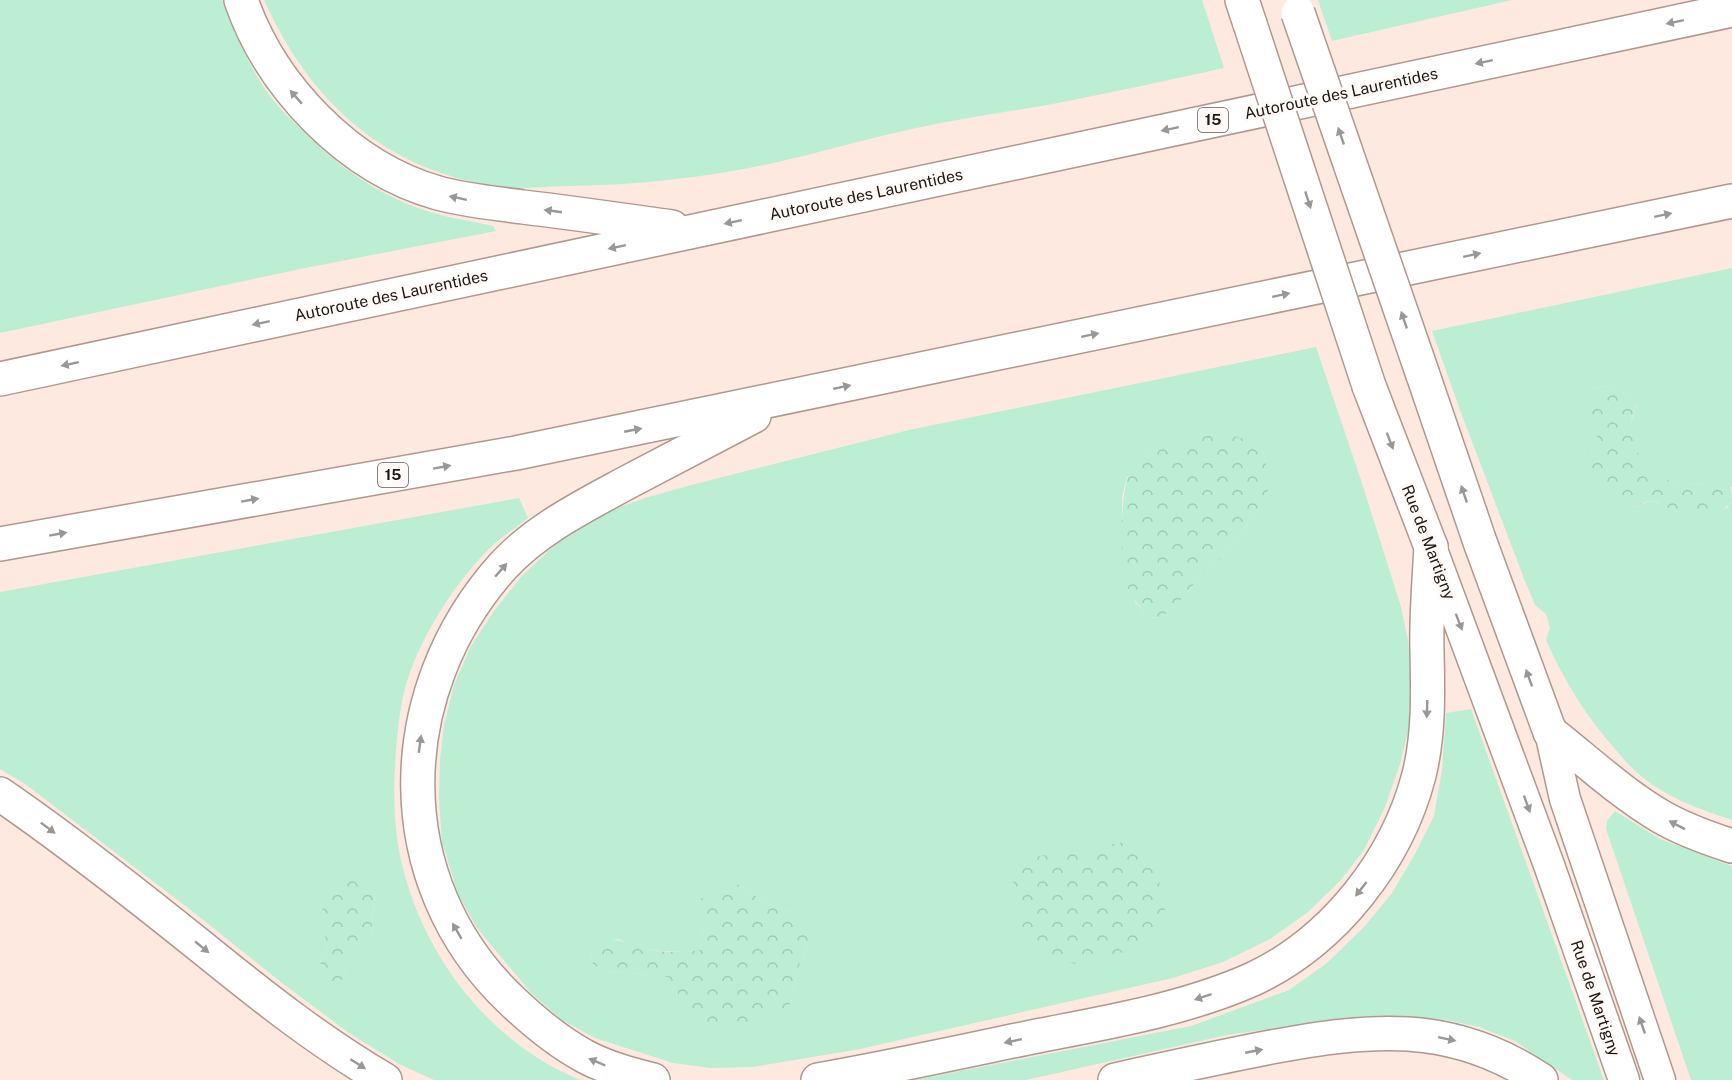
<svg xmlns="http://www.w3.org/2000/svg" width="1732" height="1080" viewBox="0 0 1732 1080" font-family="'Public Sans',sans-serif">
	<style>
		.green { fill: #bbeed3; fill-rule: evenodd }
		.forest { fill: url(#forest-crowns) }
		.lines { fill: none; stroke-linecap: round; stroke-linejoin: round }
		.tertiary-casing { stroke: #b0988e; stroke-width: 33 }
		.secondary-casing { stroke: #b0988e; stroke-width: 36 }
		.motorway-casing { stroke: #b0988e; stroke-width: 36 }
		.tertiary { stroke: #fff; stroke-width: 30 }
		.secondary { stroke: #fff; stroke-width: 33 }
		.motorway { stroke: #fff; stroke-width: 33 }
		.secondary-bridge-casing { stroke: #b0988e; stroke-width: 36; stroke-linecap: butt }
		.secondary-bridge { stroke: #fff; stroke-width: 33 }
		.oneway { fill: #9a9795 }
		.labels { text-anchor: middle; stroke-width: 6; stroke-linejoin: round; paint-order: stroke }
		.shield { fill: #fffaf8; stroke: #625b58; stroke-width: 1.5 }
		.shield-label { font-size: 15px; font-weight: bold; fill: #1f1713 }
		.street-label { font-size: 16px; fill: #1f1713; stroke: #fffaf8 }
	</style>
	<defs>
		<pattern id="forest-crowns" width="20" height="18" patternUnits="userSpaceOnUse" patternTransform="scale(1.5)"><rect width="20" height="18" fill="#bbeed3"/><path d="M2 6a3 3 0 1 1 6 0M12 15a3 3 0 1 1 6 0" fill="none" stroke="#a0cbb4"/></pattern>
	</defs>
	<rect width="100%" height="100%" fill="#fee9e0"/>
	<g class="green">
		<path d="M0,0h222c12,28 23,57 39,83 9,15 23,30 36,42 36,37 75,67 124,84 23,9 48,11 72,17l3,5 -191,37 -305,65z"/>
		<path d="M264,0h938l22,68c-55,12 -110,24 -166,35 -50,9 -101,16 -151,27 -46,10 -92,24 -138,34 -66,14 -132,21 -199,22 -23,0 -47,4 -69,1 -115,-16 -190,-83 -237,-187z"/>
		<path d="M1318,0h194l-180,41z"/>
		<path d="M1732,268v219l-2,-2c-24,0 -68,2 -86,-18 -2,-3 -4,-9 -6,-13 -11,-25 -8,-29 0,-54l-28,-14 -19,3 -6,17 46,102 19,-7 9,2 18,10 50,-5 5,-6v318c-31,-10 -66,-23 -91,-44 -10,-8 -18,-18 -26,-27 -29,-33 -51,-68 -69,-109l4,-12 -4,-14 -11,-9 -12,-29 -63,-166 -28,-79z"/>
		<path d="M1316,347l45,133 40,127 7,33 3,44 -2,43 -9,37 -15,43 -21,43 -24,31 -32,31 -38,27 -47,23 -50,16 -313,71 -107,18 -42,1 -38,-5 -78,-25 -33,-18 -31,-27 -54,-65 -19,-34 -16,-52 -3,-44 1,-38 4,-35 10,-40 17,-39 23,-35 27,-34 38,-36 42,-27 44,-16 46,-13 218,-55zM1208,436h26l29,15 4,16 1,22 -8,18 -34,46 -25,22 -19,24 -21,19 -12,-1 -14,-15 -13,-73v-32l5,-20 21,-24zM742,885c19,17 34,25 60,29l6,31 -10,24 -7,34 -103,9 -18,-35 -60,-6 -17,-6 -4,-18 29,-8 17,7 25,5 24,1 17,-2 2,-24 -4,-25z"/>
		<path d="M519,498l9,20c-14,11 -30,21 -42,34 -33,34 -61,79 -77,123 -8,23 -11,51 -13,76 -3,40 -3,82 8,121 24,91 89,172 176,208h-146l-35,-16 -50,-31 -67,-50 -90,-72 -167,-127 -25,-15v-177zM375,891l-4,44 -22,26 -5,18 -24,-17 8,-17z"/>
		<path d="M1471,709l133,371h-32l-57,-39 -36,-14 -33,-7 -42,-3h-54l-123,18 -201,45h-111l276,-54 98,-36 38,-27 37,-36 28,-34 23,-39 19,-38 8,-46 4,-57z"/>
		<path d="M1615,811l45,28 72,27v214h-41l-85,-251 1,-8z"/>
	</g>
	<g class="forest">
		<path d="M1610,386l28,14c-8,20 -10,30 -1,50 2,5 4,13 8,17 17,20 61,18 86,18l1,17c-12,13 -41,17 -57,10 -8,-4 -17,-12 -26,-11 -6,1 -12,5 -18,7 -26,-11 -42,-32 -44,-60l11,-10 -13,-32 6,-17z"/>
		<path d="M1207,436h27l21,6 8,9 4,16 2,21 -9,19 -34,46 -25,22 -19,24 -21,19 -12,-1c-10,-11 -21,-23 -24,-39 -5,-23 -6,-96 9,-114 14,-17 53,-22 73,-28z"/>
		<path d="M1131,841l13,6 11,19 8,31 3,20 -8,18 -18,11 -30,11 -34,7 -22,-6 -17,-12 -14,-17 -10,-49 9,-21z"/>
		<path d="M351,881l17,2 7,8 -4,44 -22,26 -5,18 -9,3 -10,-5 -5,-15 8,-17 -8,-24 6,-31z"/>
		<path d="M723,884l19,1c19,17 34,25 60,29l9,15 -3,16 -10,24 -7,34c-35,24 -41,26 -84,26l-19,-17 -19,-35 -59,-6 -17,-6 -4,-18c29,-15 40,-1 69,4 14,2 29,1 43,-1l2,-24 -5,-25z"/>
	</g>
	<g class="lines">
		<defs>
			<g id="tertiary">
				<path d="M1431,547l118,318 75,215"/>
				<path d="M1550,732l15,67 95,281"/>
			</g>
			<g id="secondary">
				<path d="M1242,0l8,24"/>
				<path d="M1423,375l57,167 70,190"/>
				<path d="M1369,386l62,161"/>
			</g>
			<g id="motorway">
				<path d="M241,0c30,87 108,168 197,193 29,8 57,10 85,14 50,6 99,13 149,20"/>
				<path d="M0,379l1732,-369"/>
				<path d="M0,544l516,-91 1216,-252"/>
				<path d="M1550,732c36,28 71,61 110,84 22,13 47,22 72,30"/>
				<path d="M0,794c70,48 137,101 204,155 58,47 116,93 181,131"/>
				<path d="M653,1080c-23,-6 -46,-12 -67,-23 -28,-15 -52,-35 -75,-57 -125,-119 -121,-308 -8,-434 34,-37 81,-60 125,-84 42,-22 84,-44 126,-66"/>
				<path d="M818,1080c74,-13 146,-29 219,-44 72,-14 149,-27 216,-57 81,-38 144,-119 166,-204 10,-40 9,-82 8,-123 -1,-35 2,-70 4,-105"/>
				<path d="M1115,1080c50,-11 100,-22 151,-32 103,-19 184,-29 275,32"/>
			</g>
		</defs>
		<use href="#tertiary" class="tertiary-casing"/>
		<use href="#secondary" class="secondary-casing"/>
		<use href="#motorway" class="motorway-casing"/>
		<use href="#tertiary" class="tertiary"/>
		<use href="#secondary" class="secondary"/>
		<use href="#motorway" class="motorway"/>
		<defs>
			<g id="secondary-bridge">
				<path d="M1298,13l125,362"/>
				<path d="M1250,24l119,362"/>
			</g>
		</defs>
		<use href="#secondary-bridge" class="secondary-bridge-casing"/>
		<use href="#secondary-bridge" class="secondary-bridge"/>
	</g>
	<defs><path id="oneway-solid" d="M-6-.8H1V-3.2L6.5 0L1 3.2V.8H-6Z" transform="scale(1.5)"/></defs>
	<g class="oneway">
		<use href="#oneway-solid" transform="translate(1675 22) rotate(168)"/>
		<use href="#oneway-solid" transform="translate(1484 62) rotate(168)"/>
		<use href="#oneway-solid" transform="translate(296 97) rotate(-131)"/>
		<use href="#oneway-solid" transform="translate(1170 129) rotate(168)"/>
		<use href="#oneway-solid" transform="translate(1341 136) rotate(-109)"/>
		<use href="#oneway-solid" transform="translate(458 198) rotate(-168)"/>
		<use href="#oneway-solid" transform="translate(1308 200) rotate(72)"/>
		<use href="#oneway-solid" transform="translate(553 211) rotate(-172)"/>
		<use href="#oneway-solid" transform="translate(1663 215) rotate(-12)"/>
		<use href="#oneway-solid" transform="translate(733 222) rotate(168)"/>
		<use href="#oneway-solid" transform="translate(617 247) rotate(168)"/>
		<use href="#oneway-solid" transform="translate(1472 255) rotate(-12)"/>
		<use href="#oneway-solid" transform="translate(1281 295) rotate(-12)"/>
		<use href="#oneway-solid" transform="translate(1404 320) rotate(-109)"/>
		<use href="#oneway-solid" transform="translate(261 323) rotate(168)"/>
		<use href="#oneway-solid" transform="translate(1090 335) rotate(-12)"/>
		<use href="#oneway-solid" transform="translate(70 364) rotate(168)"/>
		<use href="#oneway-solid" transform="translate(842 387) rotate(-12)"/>
		<use href="#oneway-solid" transform="translate(633 430) rotate(-11)"/>
		<use href="#oneway-solid" transform="translate(1390 441) rotate(69)"/>
		<use href="#oneway-solid" transform="translate(442 467) rotate(-10)"/>
		<use href="#oneway-solid" transform="translate(1464 494) rotate(-109)"/>
		<use href="#oneway-solid" transform="translate(250 500) rotate(-10)"/>
		<use href="#oneway-solid" transform="translate(58 534) rotate(-10)"/>
		<use href="#oneway-solid" transform="translate(501 570) rotate(-49)"/>
		<use href="#oneway-solid" transform="translate(1459 622) rotate(69)"/>
		<use href="#oneway-solid" transform="translate(1529 678) rotate(-110)"/>
		<use href="#oneway-solid" transform="translate(1427 709) rotate(92)"/>
		<use href="#oneway-solid" transform="translate(420 744) rotate(-82)"/>
		<use href="#oneway-solid" transform="translate(1527 804) rotate(70)"/>
		<use href="#oneway-solid" transform="translate(1677 825) rotate(-153)"/>
		<use href="#oneway-solid" transform="translate(48 828) rotate(37)"/>
		<use href="#oneway-solid" transform="translate(1361 889) rotate(128)"/>
		<use href="#oneway-solid" transform="translate(457 931) rotate(-120)"/>
		<use href="#oneway-solid" transform="translate(202 947) rotate(39)"/>
		<use href="#oneway-solid" transform="translate(1203 997) rotate(162)"/>
		<use href="#oneway-solid" transform="translate(1642 1025) rotate(-109)"/>
		<use href="#oneway-solid" transform="translate(1447 1039) rotate(12)"/>
		<use href="#oneway-solid" transform="translate(1013 1041) rotate(168)"/>
		<use href="#oneway-solid" transform="translate(1254 1051) rotate(-11)"/>
		<use href="#oneway-solid" transform="translate(597 1062) rotate(-157)"/>
		<use href="#oneway-solid" transform="translate(358 1064) rotate(32)"/>
	</g>
	<g class="labels">
		<g class="shield">
			<rect x="1198" y="108" width="30" height="24" rx="4.5"/>
			<rect x="378" y="463" width="30" height="24" rx="4.5"/>
		</g>
		<g class="shield-label">
			<text x="1213" y="125">15</text>
			<text x="393" y="480">15</text>
		</g>
		<g class="street-label">
			<text transform="translate(1341 93) rotate(-12)" y="6">Autoroute des Laurentides</text>
			<text transform="translate(866 194) rotate(-12)" y="6">Autoroute des Laurentides</text>
			<text transform="translate(391 295) rotate(-12)" y="6">Autoroute des Laurentides</text>
			<text transform="translate(1429 542) rotate(69)" y="6">Rue de Martigny</text>
			<text transform="translate(1596 998) rotate(71)" y="6">Rue de Martigny</text>
		</g>
	</g>
</svg>
